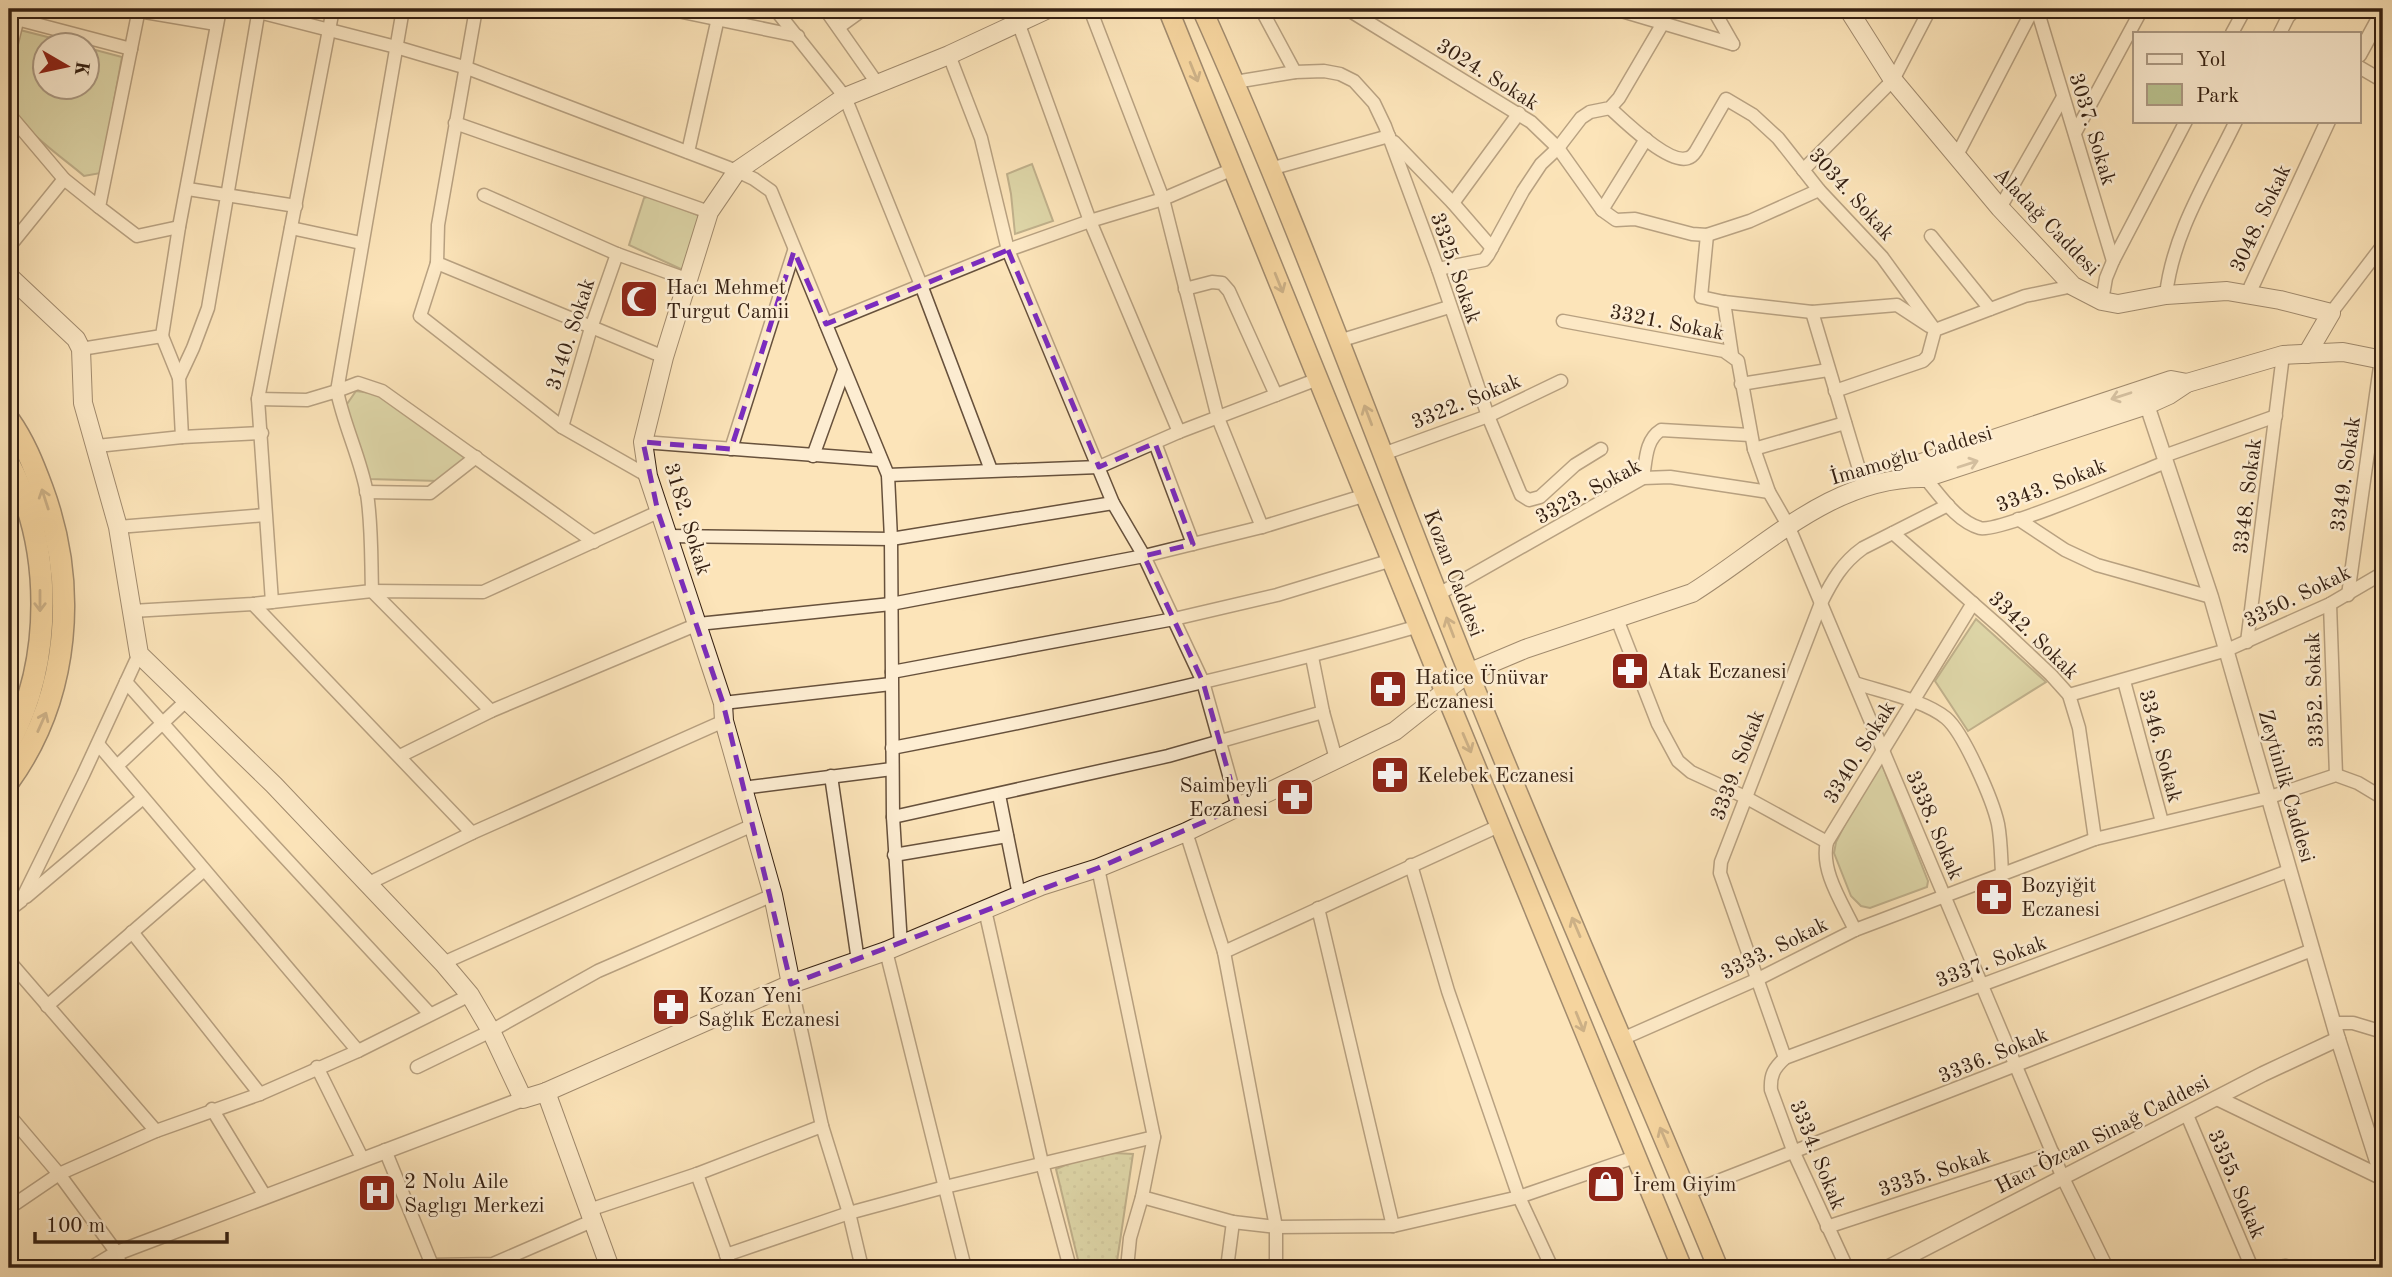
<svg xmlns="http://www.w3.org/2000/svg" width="2392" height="1277" viewBox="0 0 2392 1277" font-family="'Old Standard TT',serif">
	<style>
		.grass { fill: url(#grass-dots); stroke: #787252; stroke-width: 2 }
		.green { fill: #bbc592; stroke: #787252; stroke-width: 2 }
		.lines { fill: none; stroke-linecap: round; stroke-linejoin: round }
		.minor-casing { stroke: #67513c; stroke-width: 15 }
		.tertiary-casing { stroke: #67513c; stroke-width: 17 }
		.secondary-casing { stroke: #352012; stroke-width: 20 }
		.trunk-casing { stroke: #352012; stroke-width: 22 }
		.motorway-casing { stroke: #352012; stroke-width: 24 }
		.minor { stroke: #fdedd2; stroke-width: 12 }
		.tertiary { stroke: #fdedd2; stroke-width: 14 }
		.secondary { stroke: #fdedd2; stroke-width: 18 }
		.trunk { stroke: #eec27c; stroke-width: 19 }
		.motorway { stroke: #eec27c; stroke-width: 21 }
		.oneway { stroke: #927147 }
		.oneway2 { stroke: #a3917c }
		.marked { fill: none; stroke: #7b2cbf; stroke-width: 5; stroke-dasharray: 14 9; stroke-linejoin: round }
		.labels { text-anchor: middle; stroke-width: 5; stroke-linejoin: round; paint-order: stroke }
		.street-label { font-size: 21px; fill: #352012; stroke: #fdedd2 }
		.poi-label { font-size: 21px; fill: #352012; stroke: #fdedd2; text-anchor: start }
	</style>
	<defs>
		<pattern id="grass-dots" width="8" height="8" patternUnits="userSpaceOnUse" patternTransform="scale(1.75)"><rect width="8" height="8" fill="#bbc592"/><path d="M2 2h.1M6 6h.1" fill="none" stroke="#a1a97d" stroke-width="1.8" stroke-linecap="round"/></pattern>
	</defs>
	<rect width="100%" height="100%" fill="#fce4b9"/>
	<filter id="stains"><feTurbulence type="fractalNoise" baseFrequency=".00286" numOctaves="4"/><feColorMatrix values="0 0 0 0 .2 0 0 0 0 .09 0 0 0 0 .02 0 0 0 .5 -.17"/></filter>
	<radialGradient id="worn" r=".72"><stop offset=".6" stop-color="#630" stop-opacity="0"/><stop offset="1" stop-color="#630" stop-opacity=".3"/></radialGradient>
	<path class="grass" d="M1113,1153l20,1 -17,114h-36l-24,-99 29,-12z"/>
	<g class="green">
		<path d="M20,30l59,15 -33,1v42h42v-40l34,9 -21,116 -17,3c-20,-18 -75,-53 -75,-82z"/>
		<path d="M1032,164l21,57 -38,13 -4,-40 -4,-20z"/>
		<path d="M650,196l50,20 -17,54 -54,-25 15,-47z"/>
		<path d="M356,391l22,3 90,65 -30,22 -69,-2 -24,-72z"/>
		<path d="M1976,619l70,63 -78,49 -33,-50z"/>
		<path d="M1879,757l49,124 -1,6 -57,21 -9,-2 -10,-10 -17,-43 2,-11z"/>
	</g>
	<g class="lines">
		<defs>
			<g id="minor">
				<path d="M139,9l-40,198 38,29 42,-9"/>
				<path d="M247,9l149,38 71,21 270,103 17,8 17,12 117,284 3,64 2,278 8,128"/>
				<path d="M403,9l-66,382 21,-8 24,8 212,151"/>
				<path d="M476,9l-38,216 -1,38 227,94"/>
				<path d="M668,9l130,27"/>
				<path d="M775,9l70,88 76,188 70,185"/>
				<path d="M825,9l52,74"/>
				<path d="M1009,9l9,13 72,199 89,211"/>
				<path d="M1090,9l73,190 55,219 44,109"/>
				<path d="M1261,9l34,63"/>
				<path d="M1347,9l184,113 27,26 44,62 14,10 19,-1 57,15 15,1 43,-14 69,-31"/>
				<path d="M1615,9l118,35"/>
				<path d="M1713,9l20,35"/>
				<path d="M2037,9l76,252"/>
				<path d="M139,11l77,13"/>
				<path d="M9,17l122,32"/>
				<path d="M839,27l25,-18"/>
				<path d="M2232,33l13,-24"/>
				<path d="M2280,33l8,-16 8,-8"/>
				<path d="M9,54l11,-45"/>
				<path d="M949,55l32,83 27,112 105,253 31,53 59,126 35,125"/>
				<path d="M2359,67l24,14"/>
				<path d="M1235,82l60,-10 29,-1 16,3 14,7 20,22 11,23 53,143 50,147 33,79 8,5 11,-3 35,-32 26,-16"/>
				<path d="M1610,108c13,12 59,57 78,50 4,-1 6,-4 8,-7l30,-52 27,16 25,23 41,52 63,67 53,73"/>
				<path d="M9,114l55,65 35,28"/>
				<path d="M455,123l254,89"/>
				<path d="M2075,133l67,-124"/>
				<path d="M1394,142l59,61 39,45"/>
				<path d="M688,152l30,-134"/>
				<path d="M1956,157l77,-148"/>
				<path d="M1270,169l119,-33"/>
				<path d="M1803,170l90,-90 37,-71"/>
				<path d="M188,189l108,17"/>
				<path d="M484,195l133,59 72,26"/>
				<path d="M1453,203l66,-90"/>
				<path d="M2000,208l63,-111"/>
				<path d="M1602,210l44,-71"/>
				<path d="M291,228l70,15"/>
				<path d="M1707,235l-6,62 23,5 88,10 85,-7 32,21"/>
				<path d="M1931,236l59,73"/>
				<path d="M9,247l55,-68"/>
				<path d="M437,263l-17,53 142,111 86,49"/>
				<path d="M1438,269l46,-9 4,-5 35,-64 18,-27 17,-16 23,-30 9,-6 20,-4 9,-10 44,-75"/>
				<path d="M1185,289l27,-7 10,1 7,8 47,104"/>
				<path d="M2166,295c7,-63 43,-118 70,-174"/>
				<path d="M2102,301l4,-23 7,-17 73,-140"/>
				<path d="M1724,302l8,53"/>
				<path d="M1812,312l53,177"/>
				<path d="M2331,313l52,-68"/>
				<path d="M1563,321l161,30 14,10 16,88 15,43 19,33 275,653 44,90"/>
				<path d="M826,324l182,-74 82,-29 73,-22 70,-30"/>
				<path d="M162,336l17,42"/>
				<path d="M1339,341l110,-34"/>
				<path d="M81,349l81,-13 17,-109 41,-218"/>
				<path d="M1741,384l87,-14"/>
				<path d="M1835,391l88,-30 5,-5 7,-26 90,-34 48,-10"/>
				<path d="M258,399l49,1 30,-9c7,35 24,68 30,103 5,32 4,65 5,97l119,120"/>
				<path d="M562,427l29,-99 26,-74"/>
				<path d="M182,437l-3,-59 14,-30 15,-40 51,-299"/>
				<path d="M643,442l238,18"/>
				<path d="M1155,443l38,101"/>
				<path d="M97,446l85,-9 80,-4"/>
				<path d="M731,449l63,-198"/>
				<path d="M1754,449l91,-26"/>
				<path d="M1383,454l105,-38 73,-35"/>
				<path d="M813,456l31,-86"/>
				<path d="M2164,456l112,-40"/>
				<path d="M888,475l211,-8 80,-35 139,-53"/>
				<path d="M1643,478c3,-17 2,-38 18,-48l89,5"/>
				<path d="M1925,478c15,17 31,43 55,50 19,5 158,-55 186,-66"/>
				<path d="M366,492l64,1 46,-36"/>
				<path d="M2018,519l47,31 32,15 114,32"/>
				<path d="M118,527l147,-12"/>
				<path d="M1893,533l108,95 50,47 18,20 10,33 16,111"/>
				<path d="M667,536l224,3 222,-36"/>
				<path d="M1437,595l206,-117 27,-1 99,15"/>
				<path d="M2348,595l33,-236"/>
				<path d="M272,602l-14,-203 75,-390"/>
				<path d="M253,604l219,229"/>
				<path d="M2330,604l6,171"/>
				<path d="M132,611l121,-7 119,-13 111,1 175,-80"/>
				<path d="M1617,619l41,105 20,37 13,11 54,25 82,45"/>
				<path d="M2247,642l36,-287"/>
				<path d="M1312,657l11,55 13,47"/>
				<path d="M892,672l282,-53 103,-24 115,-35"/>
				<path d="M2124,681l38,141"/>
				<path d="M126,682l88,99 216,233"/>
				<path d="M1855,683c27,9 69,17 91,35 18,15 47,83 52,106 3,16 3,33 4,49"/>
				<path d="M2069,695l158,-45 103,-46 53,-31"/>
				<path d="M723,703l168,-19"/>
				<path d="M98,744l260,307"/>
				<path d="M892,748c177,-34 354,-72 527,-122"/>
				<path d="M400,756l91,-45 207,-87 193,-20 253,-48 118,-29 104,-32"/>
				<path d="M117,766l69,-65"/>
				<path d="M831,776l27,185"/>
				<path d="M742,788l150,-19"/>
				<path d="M999,795l20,100"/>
				<path d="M893,817l275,-61 155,-44"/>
				<path d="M1186,832l38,120 52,275v41"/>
				<path d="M894,855l113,-19"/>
				<path d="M1411,865l37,126 71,206 33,71"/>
				<path d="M1098,868l56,269 -12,60 -12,41 -3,30"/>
				<path d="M367,884l105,-51 252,-112"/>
				<path d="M26,897l117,-99"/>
				<path d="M1318,908l75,318"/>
				<path d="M9,910l12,-9 62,-126 56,-121"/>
				<path d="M985,910l57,253 28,105"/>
				<path d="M1855,930c-12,-26 -35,-59 -28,-88l146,-239"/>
				<path d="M132,932l128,162"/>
				<path d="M886,951l79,317"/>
				<path d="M1224,952l277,-127"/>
				<path d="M9,961l147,170"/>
				<path d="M443,963l310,-138"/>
				<path d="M791,984l31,142 27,87 13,55"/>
				<path d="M47,1006l156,-135"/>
				<path d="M2333,1023h20l30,9"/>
				<path d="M1622,1039l136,-60 97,-49 240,-91 172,-41 69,-23 22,8 25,15"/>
				<path d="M1785,1058l-65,-185 1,-11 100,-259c11,-22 21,-40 42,-55l85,-43"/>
				<path d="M317,1067l46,93"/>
				<path d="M417,1067l74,-36 107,-60 175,-76"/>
				<path d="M212,1109l53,87"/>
				<path d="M9,1115l50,59 58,79 4,15"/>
				<path d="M2187,1115l65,153"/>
				<path d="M385,1150l47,115"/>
				<path d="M697,1174l34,94"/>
				<path d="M1687,1193l625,-243"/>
				<path d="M1142,1197l91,25 43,5 117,-1 126,-29 116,-40"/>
				<path d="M9,1208l50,-34 97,-43 104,-37 98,-43 112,-56"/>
				<path d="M589,1210l108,-36 125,-48"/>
				<path d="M1827,1227l226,-74"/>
				<path d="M726,1255l123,-42 96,-26 209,-50"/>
				<path d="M425,1268l7,-3 61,-1 99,-43"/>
				<path d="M1227,1268l6,-46"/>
				<path d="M1847,1268l-53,-115 -23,-63c-1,-15 3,-22 14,-32l503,-187"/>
				<path d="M2271,1268l15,-2 9,2"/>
			</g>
			<g id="tertiary">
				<path d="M2359,55l24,-44"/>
				<path d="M2248,294l80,-173"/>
				<path d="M2147,405l64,192 127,442 45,141"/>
				<path d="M2217,1098l166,80"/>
				<path d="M92,1268l25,-15 406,-154"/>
				<path d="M1887,1268l376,-194 75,-35"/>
			</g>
			<g id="secondary">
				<path d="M1848,9l45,71 107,128 73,78 29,15 16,3 48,-9 61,-4 53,9 51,13 -24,41"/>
				<path d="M9,276l67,63 5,10 2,54 35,124 21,127 135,131 169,178 27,32 21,36 32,68 23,-7 245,-108 95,-33 155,-65 57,-18 88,-36 209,-101 73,-58 57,-24 167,-56c72,-45 141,-117 233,-115l222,-73 22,-10 18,-12 96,-28 60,-3 40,8"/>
				<path d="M1902,477l16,-13 253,-84 16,3"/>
				<path d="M791,984l-18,-89 -49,-174 -1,-18 -75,-227 -5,-34 21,-85 45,-145 28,-41 108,-74 104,-42 99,-46"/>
				<path d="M546,1092l64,176"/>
			</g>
			<g id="trunk">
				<path d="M1168,9l277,683 237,576"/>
				<path d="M1202,9c97,216 177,440 265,660 80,201 169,399 251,599"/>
			</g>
			<g id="motorway">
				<path d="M9,420c15,21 24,44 33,68 36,97 28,208 -33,293"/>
				<path d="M9,464c44,83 44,197 0,279"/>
			</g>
		</defs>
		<use href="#minor" class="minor-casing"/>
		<use href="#tertiary" class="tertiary-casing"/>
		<use href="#secondary" class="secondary-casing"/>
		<use href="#trunk" class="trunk-casing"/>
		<use href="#motorway" class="motorway-casing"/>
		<use href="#minor" class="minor"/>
		<use href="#tertiary" class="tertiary"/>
		<use href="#secondary" class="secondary"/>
		<use href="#trunk" class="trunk"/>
		<use href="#motorway" class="motorway"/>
	</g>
	<defs><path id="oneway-shaft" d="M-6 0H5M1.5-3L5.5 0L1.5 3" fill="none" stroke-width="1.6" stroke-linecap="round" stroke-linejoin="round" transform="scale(1.75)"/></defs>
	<g class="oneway">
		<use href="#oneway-shaft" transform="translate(1194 72) rotate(68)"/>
		<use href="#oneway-shaft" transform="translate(1279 283) rotate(68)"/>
		<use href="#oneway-shaft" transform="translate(1368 415) rotate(-111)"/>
		<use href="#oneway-shaft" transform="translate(45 499) rotate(-108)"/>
		<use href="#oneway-shaft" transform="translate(40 601) rotate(90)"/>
		<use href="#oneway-shaft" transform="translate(1450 627) rotate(-111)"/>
		<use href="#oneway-shaft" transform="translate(42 722) rotate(-66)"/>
		<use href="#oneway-shaft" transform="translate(1467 743) rotate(67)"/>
		<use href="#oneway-shaft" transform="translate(1576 927) rotate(-113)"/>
		<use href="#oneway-shaft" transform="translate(1580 1022) rotate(68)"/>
		<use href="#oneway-shaft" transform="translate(1664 1137) rotate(-113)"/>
	</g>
	<g class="oneway2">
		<use href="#oneway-shaft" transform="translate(2121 396) rotate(162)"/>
		<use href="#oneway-shaft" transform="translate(1968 464) rotate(-18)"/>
	</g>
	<path d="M0 0H2392V1277H0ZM1008,250l91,217 56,-24 38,101 -49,12 59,126 35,125 -140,61 -307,116 -68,-281 -65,-191 -15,-70 88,7 63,-198 32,73z" fill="#fce4b9" fill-opacity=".55" fill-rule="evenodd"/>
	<path class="marked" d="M1008,250l91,217 56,-24 38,101 -49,12 59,126 35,125 -140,61 -307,116 -68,-281 -65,-191 -15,-70 88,7 63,-198 32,73z"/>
	<defs>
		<symbol id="mosque-square" viewBox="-11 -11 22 22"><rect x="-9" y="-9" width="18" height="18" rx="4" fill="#8f2418" stroke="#fdedd2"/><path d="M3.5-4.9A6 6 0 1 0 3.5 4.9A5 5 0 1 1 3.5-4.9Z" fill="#fff"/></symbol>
		<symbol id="pharmacy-square" viewBox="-11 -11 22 22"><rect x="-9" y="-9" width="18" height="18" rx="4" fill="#8f2418" stroke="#fdedd2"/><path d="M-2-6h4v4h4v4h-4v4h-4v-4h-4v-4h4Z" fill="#fff"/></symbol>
		<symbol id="shop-square" viewBox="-11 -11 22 22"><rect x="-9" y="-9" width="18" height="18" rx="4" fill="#8f2418" stroke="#fdedd2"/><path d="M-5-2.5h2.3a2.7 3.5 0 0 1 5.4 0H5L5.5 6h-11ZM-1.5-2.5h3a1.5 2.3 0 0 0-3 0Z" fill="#fff"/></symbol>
		<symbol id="hospital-square" viewBox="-11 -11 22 22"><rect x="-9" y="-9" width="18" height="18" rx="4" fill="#8f2418" stroke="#fdedd2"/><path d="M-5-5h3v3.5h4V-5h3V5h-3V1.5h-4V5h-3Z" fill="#fff"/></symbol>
	</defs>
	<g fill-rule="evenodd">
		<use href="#mosque-square" x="617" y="277" width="44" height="44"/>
		<use href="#pharmacy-square" x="1608" y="649" width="44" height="44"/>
		<use href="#pharmacy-square" x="1366" y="667" width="44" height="44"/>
		<use href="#pharmacy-square" x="1368" y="753" width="44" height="44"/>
		<use href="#pharmacy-square" x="1273" y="775" width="44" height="44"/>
		<use href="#pharmacy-square" x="1972" y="875" width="44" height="44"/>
		<use href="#pharmacy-square" x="649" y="985" width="44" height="44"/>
		<use href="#shop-square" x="1584" y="1162" width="44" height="44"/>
		<use href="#hospital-square" x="355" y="1171" width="44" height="44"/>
	</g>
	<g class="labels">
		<g class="street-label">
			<text transform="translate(1488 74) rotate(32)" y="7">3024. Sokak</text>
			<text transform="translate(2093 129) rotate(73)" y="7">3037. Sokak</text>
			<text transform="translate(1852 194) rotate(48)" y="7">3034. Sokak</text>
			<text transform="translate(2260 218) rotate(-65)" y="7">3048. Sokak</text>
			<text transform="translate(2047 221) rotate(46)" y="7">Aladağ Caddesi</text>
			<text transform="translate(1456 268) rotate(71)" y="7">3325. Sokak</text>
			<text transform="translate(1667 322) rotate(11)" y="7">3321. Sokak</text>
			<text transform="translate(570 334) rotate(-72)" y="7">3140. Sokak</text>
			<text transform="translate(1466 401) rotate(-22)" y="7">3322. Sokak</text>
			<text transform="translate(1911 455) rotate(-16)" y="7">İmamoğlu Caddesi</text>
			<text transform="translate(2345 474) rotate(-82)" y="7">3349. Sokak</text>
			<text transform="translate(2051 485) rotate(-21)" y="7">3343. Sokak</text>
			<text transform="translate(1588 491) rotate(-28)" y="7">3323. Sokak</text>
			<text transform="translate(2247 496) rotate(-83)" y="7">3348. Sokak</text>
			<text transform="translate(688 519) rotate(73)" y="7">3182. Sokak</text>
			<text transform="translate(1454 573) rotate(69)" y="7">Kozan Caddesi</text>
			<text transform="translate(2297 596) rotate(-26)" y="7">3350. Sokak</text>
			<text transform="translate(2034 635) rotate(44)" y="7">3342. Sokak</text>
			<text transform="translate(2314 690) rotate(-92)" y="7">3352. Sokak</text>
			<text transform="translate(2161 746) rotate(75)" y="7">3346. Sokak</text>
			<text transform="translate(1859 752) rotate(-58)" y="7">3340. Sokak</text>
			<text transform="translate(1737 765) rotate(-69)" y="7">3339. Sokak</text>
			<text transform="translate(2287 786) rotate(74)" y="7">Zeytinlik Caddesi</text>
			<text transform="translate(1935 825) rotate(67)" y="7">3338. Sokak</text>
			<text transform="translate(1774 948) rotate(-26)" y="7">3333. Sokak</text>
			<text transform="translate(1991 961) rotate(-20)" y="7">3337. Sokak</text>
			<text transform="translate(1993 1055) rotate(-22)" y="7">3336. Sokak</text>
			<text transform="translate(2102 1134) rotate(-27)" y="7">Hacı Özcan Sinağ Caddesi</text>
			<text transform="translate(1818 1155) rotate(68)" y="7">3334. Sokak</text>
			<text transform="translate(1934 1172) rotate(-18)" y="7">3335. Sokak</text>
			<text transform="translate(2237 1184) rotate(67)" y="7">3355. Sokak</text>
		</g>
		<g class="poi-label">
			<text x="666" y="294">Hacı Mehmet<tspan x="666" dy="24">Turgut Camii</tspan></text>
			<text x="1657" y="678">Atak Eczanesi</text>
			<text x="1415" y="684">Hatice Ünüvar<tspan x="1415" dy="24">Eczanesi</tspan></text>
			<text x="1417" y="782">Kelebek Eczanesi</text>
			<text x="1268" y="792" text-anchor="end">Saimbeyli<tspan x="1268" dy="24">Eczanesi</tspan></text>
			<text x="2021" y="892">Bozyiğit<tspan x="2021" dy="24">Eczanesi</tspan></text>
			<text x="698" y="1002">Kozan Yeni<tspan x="698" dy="24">Sağlık Eczanesi</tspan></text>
			<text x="404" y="1188">2 Nolu Aile<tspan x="404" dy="24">Saglıgı Merkezi</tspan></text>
			<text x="1633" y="1191">İrem Giyim</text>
		</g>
	</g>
	<rect width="2392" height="1277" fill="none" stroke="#fce4b9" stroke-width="35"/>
	<rect x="10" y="10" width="2371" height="1256" fill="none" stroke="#352012" stroke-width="3.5"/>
	<rect x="18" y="18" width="2357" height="1242" fill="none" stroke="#352012" stroke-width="2"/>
	<rect x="2133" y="32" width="228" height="91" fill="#fdedd2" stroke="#ad9b85" stroke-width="2"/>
	<rect x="2147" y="54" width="35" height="10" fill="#fdedd2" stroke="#ad9b85" stroke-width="2"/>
	<text x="2196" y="66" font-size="21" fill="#352012">Yol</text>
	<rect x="2147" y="84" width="35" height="21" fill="#bbc592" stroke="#ad9b85" stroke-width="2"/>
	<text x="2196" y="102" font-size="21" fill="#352012">Park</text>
	<g transform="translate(66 66) rotate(99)"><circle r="33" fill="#fdedd2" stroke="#ad9b85" stroke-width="2"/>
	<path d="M0-5L12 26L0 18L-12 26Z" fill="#8f2418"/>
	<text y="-10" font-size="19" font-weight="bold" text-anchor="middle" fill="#352012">K</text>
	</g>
	<path d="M35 1232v10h192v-10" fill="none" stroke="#352012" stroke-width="3.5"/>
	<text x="46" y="1232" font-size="21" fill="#352012" stroke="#fdedd2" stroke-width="5" paint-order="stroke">100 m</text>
	<rect width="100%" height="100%" filter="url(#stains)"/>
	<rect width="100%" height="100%" fill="url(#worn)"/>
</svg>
